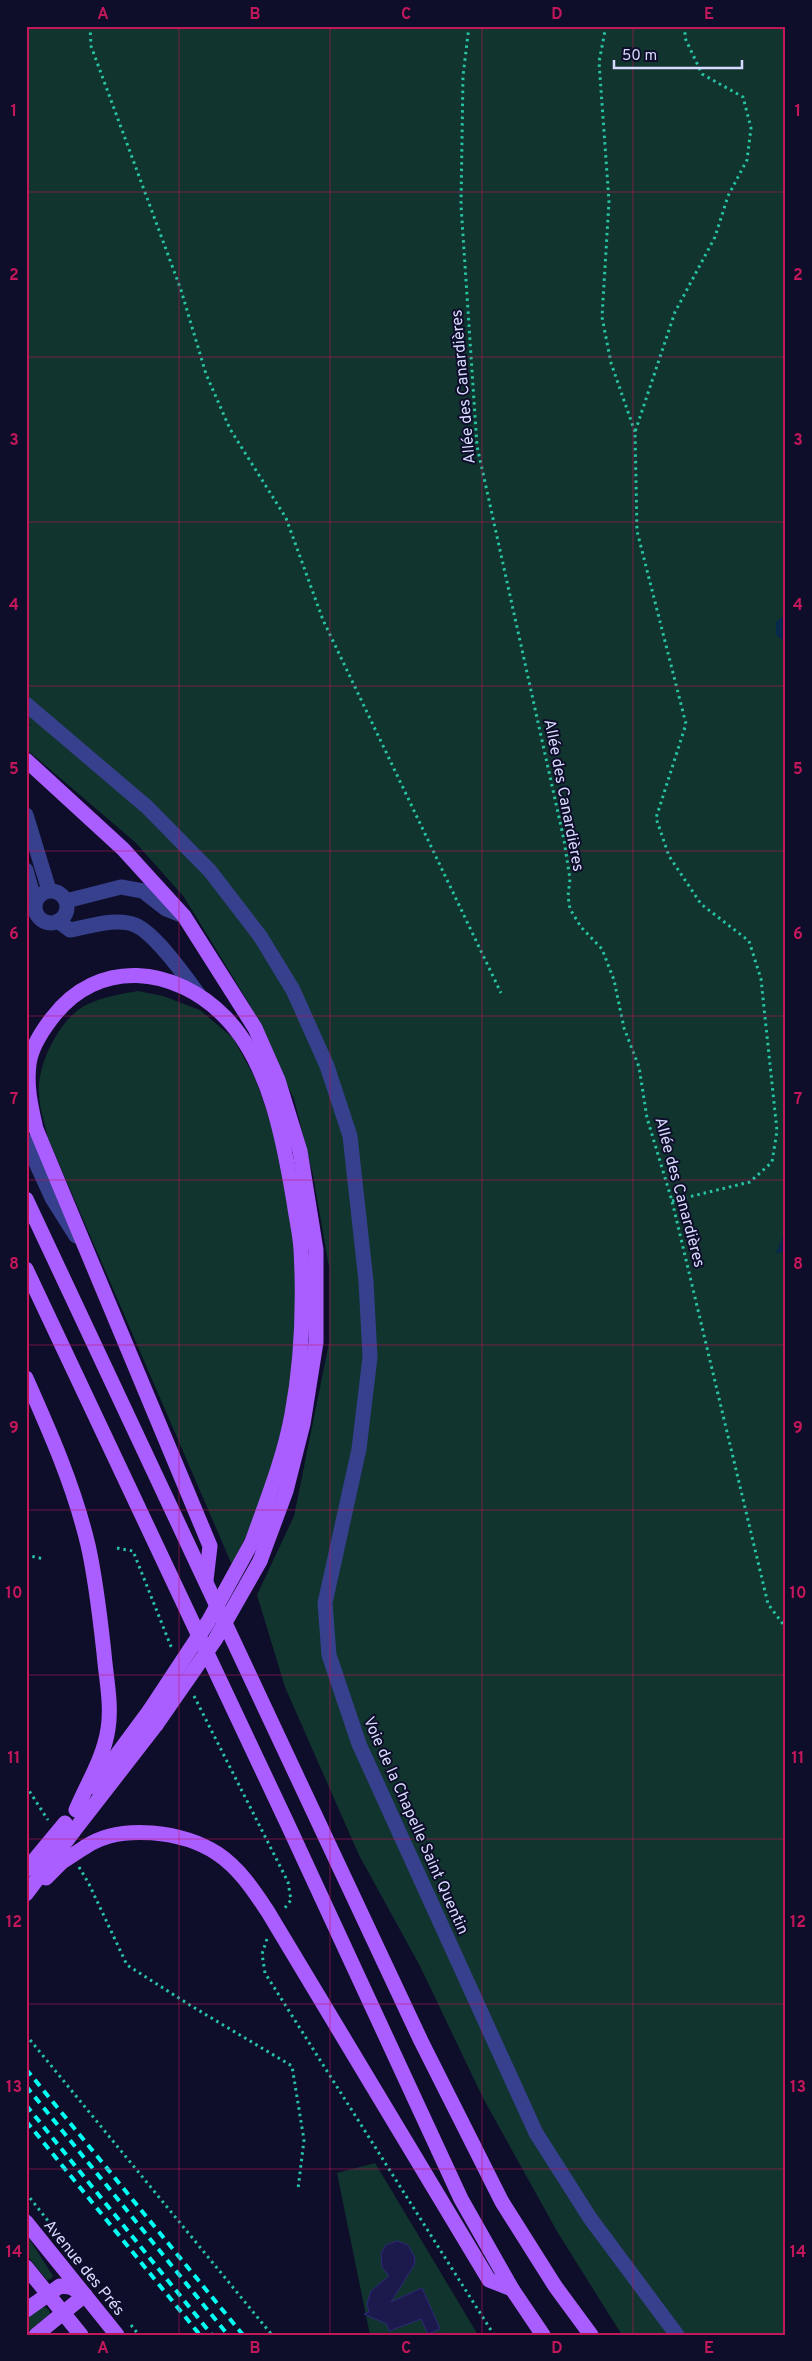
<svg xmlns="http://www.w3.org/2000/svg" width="812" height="2361" viewBox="0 0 812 2361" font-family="Overpass,sans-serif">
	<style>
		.green { fill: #11342e }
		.water { fill: #07294b }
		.building { fill: #1c194c; stroke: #2e297a }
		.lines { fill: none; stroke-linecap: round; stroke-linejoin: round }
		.path { stroke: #27c3a3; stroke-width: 3; stroke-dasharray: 2.5 4; stroke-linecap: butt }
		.minor { stroke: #36408c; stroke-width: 15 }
		.major { stroke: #ab5eff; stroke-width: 15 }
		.rail { stroke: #03fff3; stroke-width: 4; stroke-dasharray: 8 6; stroke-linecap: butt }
		.major-bridge { stroke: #ab5eff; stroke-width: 15 }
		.grid { fill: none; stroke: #c2185b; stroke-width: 1; stroke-opacity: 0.55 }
		.labels { text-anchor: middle; stroke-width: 4; stroke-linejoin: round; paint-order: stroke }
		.street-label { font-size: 16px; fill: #d7d9ff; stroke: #0f0e2a }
		.neatline { fill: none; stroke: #c2185b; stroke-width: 2 }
		.grid-label { font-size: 16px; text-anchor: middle; font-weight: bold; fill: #c2185b }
	</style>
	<rect width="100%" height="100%" fill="#0f0e2a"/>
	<g class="green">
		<path d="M26,26h760v2309h-164l-64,-102 -75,-135 -63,-132 -61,-111 -74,-168 -28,-92 37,-79 35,-173v-76l-16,-92 -19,-76 -44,-94 -66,-108 -49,-55 -109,-93v-26l6,3 -6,-5z"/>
		<path d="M138,991l25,5 37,14 33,28 22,40 20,56 17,82 6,77 -6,90 -16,80 -17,46 -27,56 -184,-427c-3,-14 -9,-30 -9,-45 -2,-29 21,-75 47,-88 17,-8 34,-11 52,-14z"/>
		<path d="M375,2163l103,172h-108l-33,-162z"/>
		<path d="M26,2234l27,42 -2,3 -4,1 -21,-26z"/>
		<path d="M45,2307l4,3 1,4 -24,19v-15l12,-9z"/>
	</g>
	<g class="water">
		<path d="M786,614v29l-10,-8v-13z"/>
		<path d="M786,1228v24l-10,1z"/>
	</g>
	<path class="building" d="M397,2241l11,4 7,13 -1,7 -23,37 31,-14 18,41 -12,5 -7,-15 -32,12 -2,-7 -23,-10 5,-2 -2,-8 4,-13 18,-15 -7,-9 -1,-14 5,-8z"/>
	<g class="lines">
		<g class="path">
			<path d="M90,26l1,20 90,244 25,84 24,55 56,89 37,102 178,373"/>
			<path d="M469,26l-6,50 -2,129 16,241 87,394 6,39 -2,17 2,13 11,18 21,22 12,31 10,48 15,39 8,51 25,83 96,403 18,24"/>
			<path d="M606,26l-7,36 10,139 -7,116 9,46 24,69"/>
			<path d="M672,1201l78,-19 22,-20 5,-31 -16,-152 -12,-38 -48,-37 -32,-48 -13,-38 30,-94 -49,-193 -2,-99 40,-120 40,-75 13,-41 19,-36 4,-32 -8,-31 -41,-23 -17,-36v-12"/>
			<path d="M117,1548l16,3 39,98"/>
			<path d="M26,1555l18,4"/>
			<path d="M194,1696l94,186 3,18 -7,9"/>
			<path d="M26,1786l22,34"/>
			<path d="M79,1867l10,17 38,81 66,42 99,59 12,74 -6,49"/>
			<path d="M267,1939l-5,15 3,19 229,362"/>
			<path d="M26,2035l246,300"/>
			<path d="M26,2193l54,68"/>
			<path d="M131,2325l8,10"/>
		</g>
		<g class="minor">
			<path d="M26,704l121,103 63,64 50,65 33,54 34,76 23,70 16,145 4,76 -11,92 -34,154 4,52 30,89 177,389 54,85 87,117"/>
			<path d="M26,815l23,75"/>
			<path d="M26,870l9,32"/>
			<circle cx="51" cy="907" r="16"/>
			<path d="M66,901l55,-14 22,4 23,18 18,7"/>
			<path d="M58,921l12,9c19,-3 46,-13 65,-5 20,8 51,52 64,70"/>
			<path d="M26,1141l26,57 24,38"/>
		</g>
		<g class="major">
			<path d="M26,760l97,89 61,67 71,112 23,52 22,71 16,99v92l-13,82 -17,67 -26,70"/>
			<path d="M26,1199l395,842 81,161 53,84 36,49"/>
			<path d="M26,1269l262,556 173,374 51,90 31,46"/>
			<path d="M26,1378c24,54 48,108 62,167 8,35 12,72 16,108 2,25 8,51 4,76 -4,28 -21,55 -32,81"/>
			<path d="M206,1580l4,-34 -174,-417c-5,-22 -10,-42 -7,-65 2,-16 13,-33 23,-46 46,-61 123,-52 173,-1 45,46 59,125 69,185 2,15 6,31 7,47 3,55 1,111 -9,165 -8,44 -25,86 -40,128"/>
			<path d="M93,1787l57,-77"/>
			<path d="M73,1832l83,-107"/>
			<path d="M85,1847c35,-24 99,-16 133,7 22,15 36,37 50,58l221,368 23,9"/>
			<path d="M26,2222l91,113"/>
			<path d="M26,2267l55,68"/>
			<path d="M26,2310l34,-24 10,1 13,7"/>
			<path d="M36,2335l49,-40"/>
		</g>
		<g class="rail">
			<path d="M26,2069l217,266"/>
			<path d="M26,2086l202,249"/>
			<path d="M26,2105l186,230"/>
			<path d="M26,2121l174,214"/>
		</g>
		<g class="major-bridge">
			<path d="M150,1710l58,-88 44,-80"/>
			<path d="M156,1725l59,-85 45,-79"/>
			<path d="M26,1870l39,-47"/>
			<path d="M46,1878l16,-16 23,-15"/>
			<path d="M26,1894l47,-62"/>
		</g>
	</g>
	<path class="grid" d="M179,26v2309M330,26v2309M482,26v2309M633,26v2309M26,192h760M26,357h760M26,522h760M26,686h760M26,851h760M26,1016h760M26,1180h760M26,1345h760M26,1510h760M26,1675h760M26,1839h760M26,2004h760M26,2169h760"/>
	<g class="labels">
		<g class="street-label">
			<text transform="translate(462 387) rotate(-95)" y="6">Allée des Canardières</text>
			<text transform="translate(565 795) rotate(79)" y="6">Allée des Canardières</text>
			<text transform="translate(681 1192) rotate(75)" y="6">Allée des Canardières</text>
			<text transform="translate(417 1825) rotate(66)" y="6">Voie de la Chapelle Saint Quentin</text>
			<text transform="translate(85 2267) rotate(51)" y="6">Avenue des Prés</text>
		</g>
	</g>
	<rect width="812" height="2361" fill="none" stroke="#0f0e2a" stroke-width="55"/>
	<path d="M614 60v8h128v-8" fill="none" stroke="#d7d9ff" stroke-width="2.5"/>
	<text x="622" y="60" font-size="15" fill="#d7d9ff" stroke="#0f0e2a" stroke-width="4" paint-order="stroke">50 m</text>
	<rect x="28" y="28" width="756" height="2306" class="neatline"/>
	<g class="grid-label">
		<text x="103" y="19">A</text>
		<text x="255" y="19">B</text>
		<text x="406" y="19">C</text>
		<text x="557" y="19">D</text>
		<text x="709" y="19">E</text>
		<text x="14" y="116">1</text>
		<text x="798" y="116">1</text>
		<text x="14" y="280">2</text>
		<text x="798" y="280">2</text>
		<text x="14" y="445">3</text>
		<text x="798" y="445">3</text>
		<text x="14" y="610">4</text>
		<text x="798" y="610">4</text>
		<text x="14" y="774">5</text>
		<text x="798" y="774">5</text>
		<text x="14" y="939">6</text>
		<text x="798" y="939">6</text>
		<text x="14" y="1104">7</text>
		<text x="798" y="1104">7</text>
		<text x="14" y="1269">8</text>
		<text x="798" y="1269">8</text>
		<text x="14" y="1433">9</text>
		<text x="798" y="1433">9</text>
		<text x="14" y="1598">10</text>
		<text x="798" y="1598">10</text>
		<text x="14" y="1763">11</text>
		<text x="798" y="1763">11</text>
		<text x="14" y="1927">12</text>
		<text x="798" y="1927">12</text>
		<text x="14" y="2092">13</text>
		<text x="798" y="2092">13</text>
		<text x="14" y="2257">14</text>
		<text x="798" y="2257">14</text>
		<text x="103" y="2353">A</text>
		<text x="255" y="2353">B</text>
		<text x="406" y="2353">C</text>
		<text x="557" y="2353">D</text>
		<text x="709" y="2353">E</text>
	</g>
</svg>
